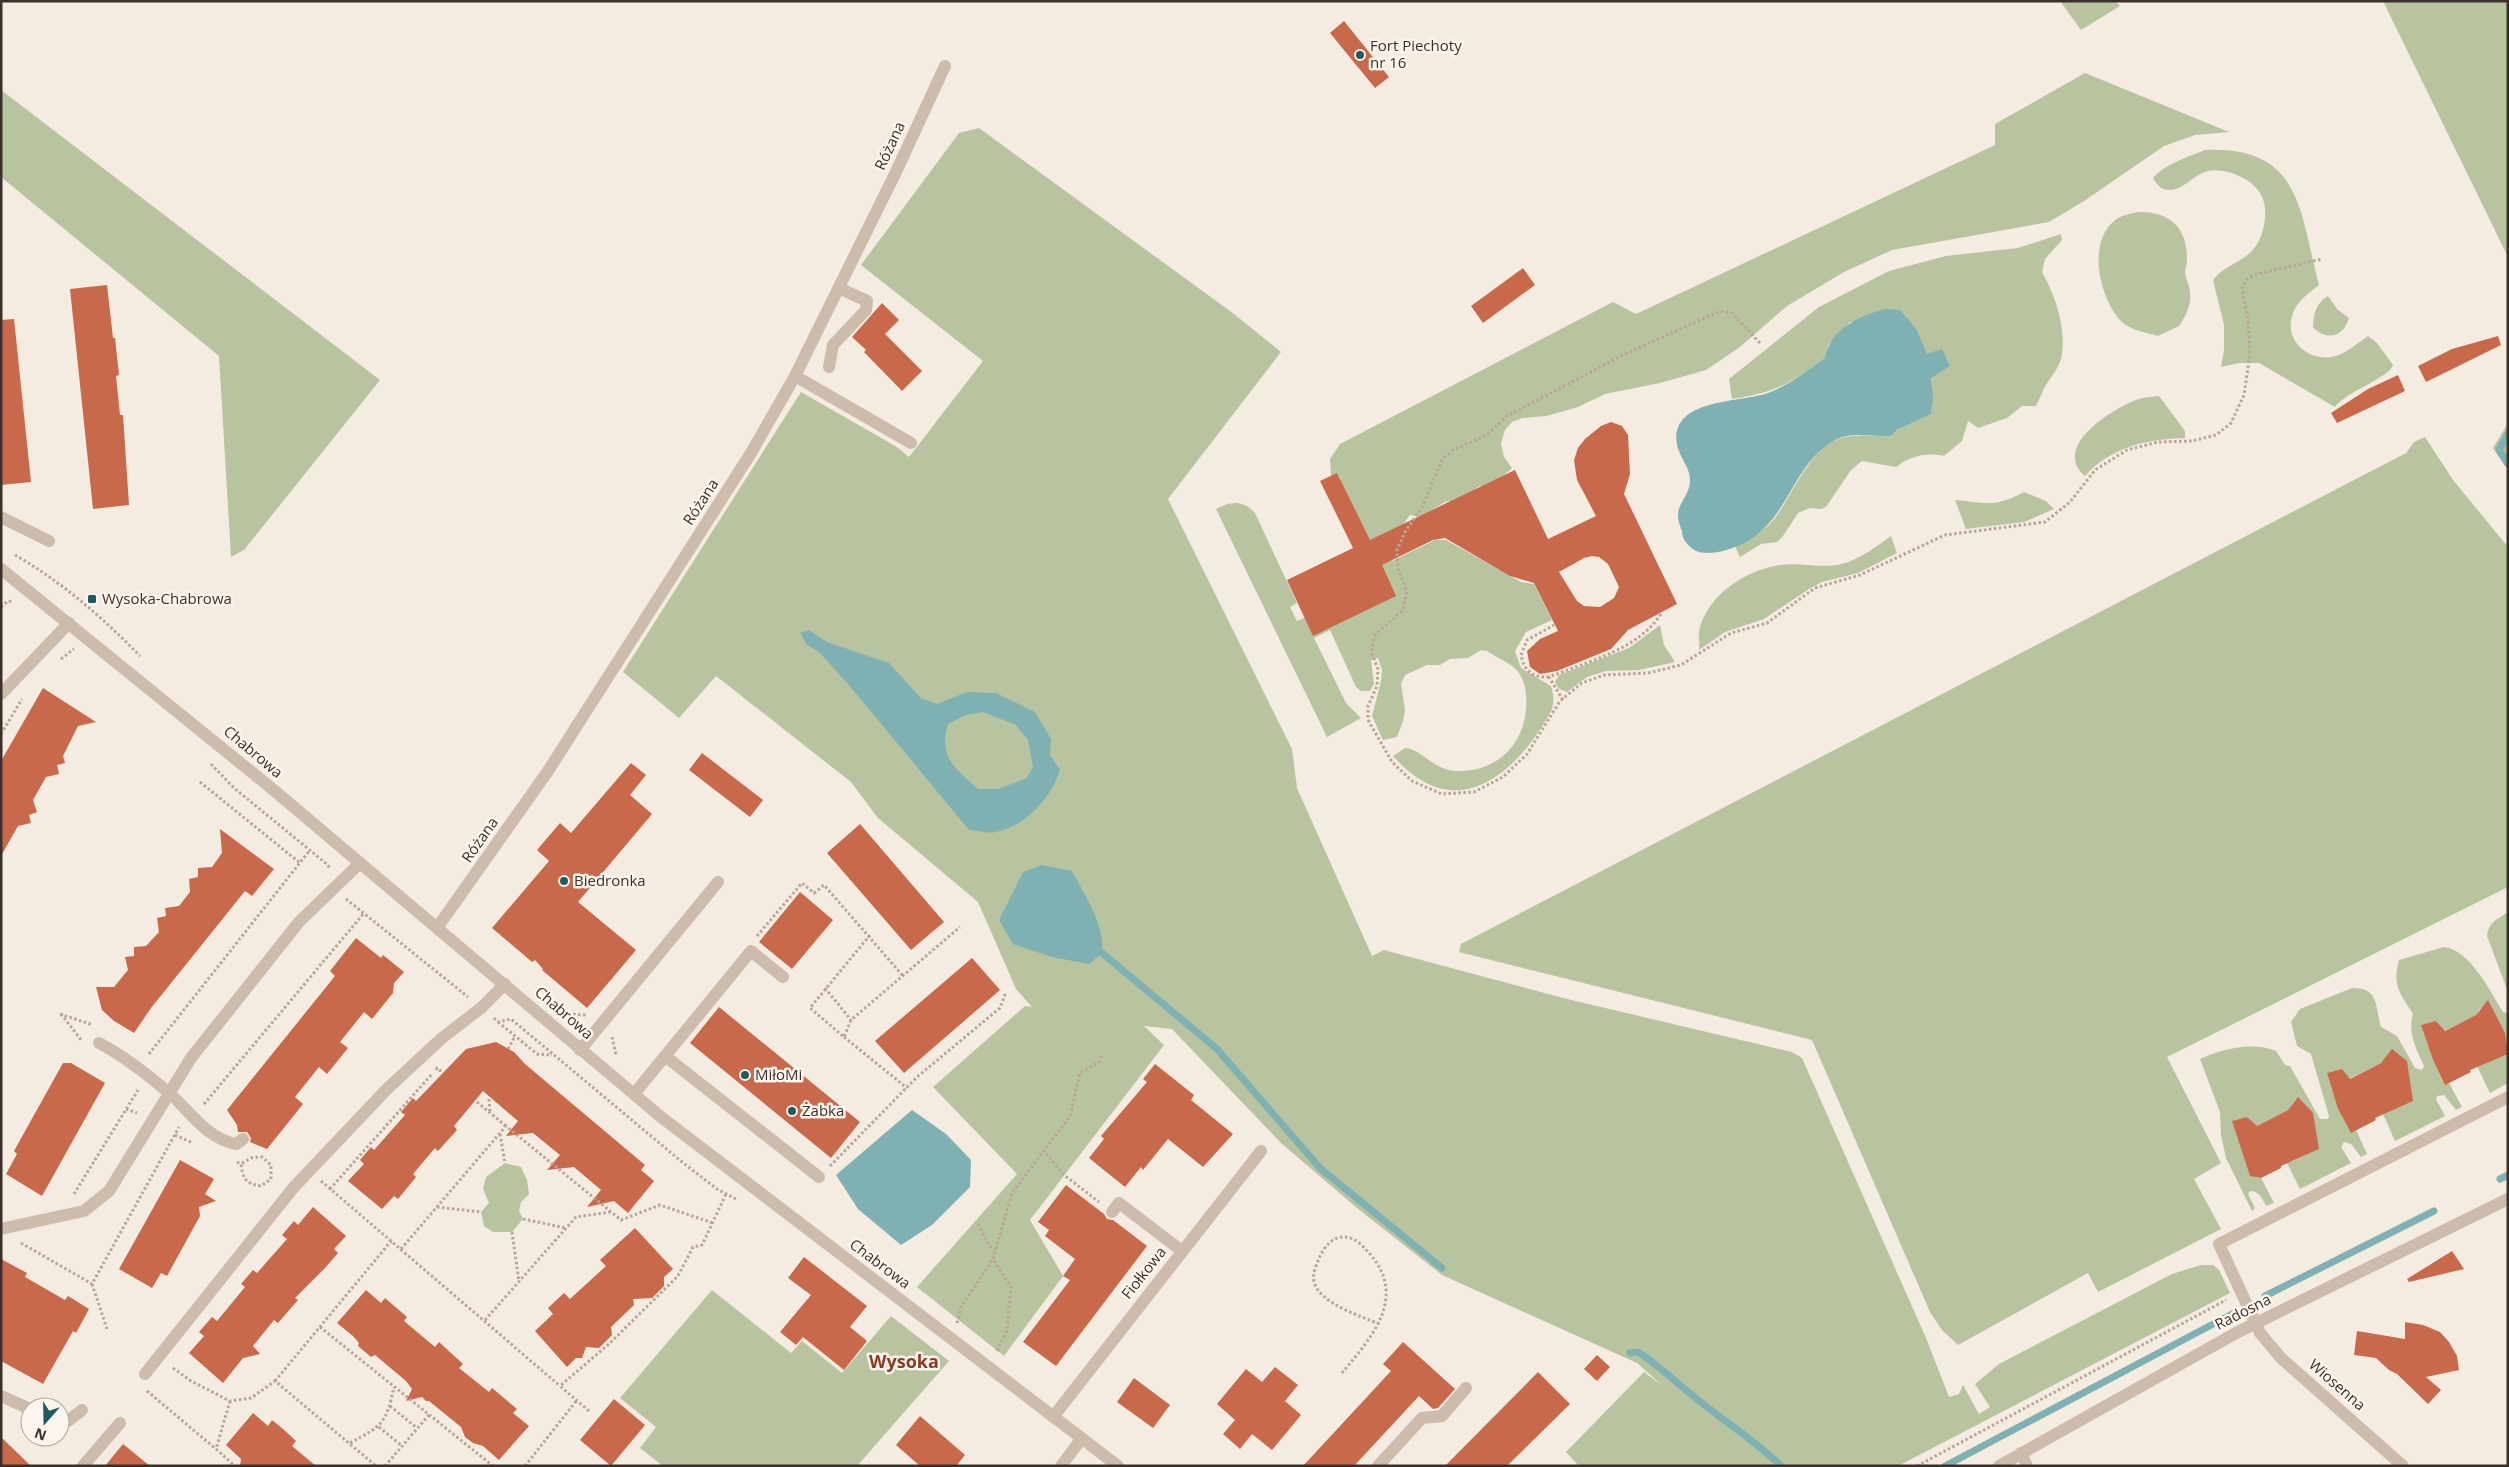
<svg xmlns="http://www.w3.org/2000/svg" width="2509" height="1467" viewBox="0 0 2509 1467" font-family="'Open Sans',sans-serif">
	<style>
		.green { fill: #b8c4a0 }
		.water { fill: #7fb0b2; fill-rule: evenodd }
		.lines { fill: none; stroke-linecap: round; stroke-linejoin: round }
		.stream { stroke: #7fb0b2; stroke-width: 7 }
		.building { fill: #c8694b; fill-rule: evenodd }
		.path { stroke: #b9a596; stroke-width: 3; stroke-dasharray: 2.5 2.5; stroke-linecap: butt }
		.minor { stroke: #cdbbac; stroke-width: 12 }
		.poi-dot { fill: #1f5a5e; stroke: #fbf5ee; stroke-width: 2 }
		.labels { text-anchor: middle; stroke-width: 5; stroke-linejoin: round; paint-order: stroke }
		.poi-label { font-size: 15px; fill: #3b302b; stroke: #fbf5ee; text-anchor: start }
		.street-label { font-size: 15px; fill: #3b302b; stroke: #fbf5ee }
		.quarter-label { font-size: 18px; font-weight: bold; fill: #8c3b22; stroke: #fbf5ee }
	</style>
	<rect width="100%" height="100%" fill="#f4ebe1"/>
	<g class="green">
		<path d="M2060,1h55l5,5 -39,24z"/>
		<path d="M2383,1h125v256z"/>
		<path d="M2085,73l144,59 -34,3 -31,11 -80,55 -35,21 -157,28 -48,22 -57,34 -47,41 -34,23 -46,13 -55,11 -27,13 -32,9 -23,2 -11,4 -7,8 -4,13 3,14 8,11 -15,14 -10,4h-8l-16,13 -18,3 -24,15 -11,-2c-11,14 -15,28 -18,46l43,-21h11l75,42 13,2 18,36 -26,12 -11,19 6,17 30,18c2,6 3,12 2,18 -1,8 -6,14 -10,21 -18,28 -45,60 -81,65 -28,3 -51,-14 -69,-34l12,-8c17,1 28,22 51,23 39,1 66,-23 70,-61 1,-13 0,-27 -7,-37 -7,-10 -22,-15 -32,-22l-6,-1 -13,8 -18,1 -10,6h-13l-22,10 -4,9 4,26 -2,11 -6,16 -14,3 -11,-24 9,-35 1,-11 -4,-12 -7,2 3,24 -4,7h-9l-5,-4 -26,-57 -16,8 32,65 15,15 -34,19 -111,-228c15,-8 27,-9 39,4l42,90 -7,4 7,14 7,-3h20l40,-64 -25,-78 -4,-2 -4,2 -1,-17 10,-15 273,-142 23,12 359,-169v-21z"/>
		<path d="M1,90l379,290 -136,170 -13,7 -12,-201 -218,-179z"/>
		<path d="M979,128l255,186 47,38 -113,147 124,250 5,39 75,168 12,-6 183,49 225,53 10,6 124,280 23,59 10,-3 4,-9 16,29 11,-7 -15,-23 24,-20 173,-90 29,-9h12l6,5 11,23 -332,173h-319l-13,-14 78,-80 19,14 -26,-23 -195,-88 -85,-67 -76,-65 -109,-114 -28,-3 20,19 -134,175 33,56 -59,80 -87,-69 100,-113 -84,-87 92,-81 7,1 -16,-18 -38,-87 -100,-84 -27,-36 -135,-106 -37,42 -56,-46 178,-280 96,55 12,10 74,-96 -122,-96 98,-132z"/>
		<path d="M2205,150c97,-4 94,60 114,135 -10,8 -22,16 -26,28 -11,29 19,52 46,42 10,-4 20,-13 29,-19l9,7 16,22c-4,13 -46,26 -58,42l-76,-44h-20l-18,4 3,-17v-25l-11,-45c11,-15 32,-18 42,-33 9,-12 13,-34 8,-48 -6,-19 -37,-32 -55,-28 -13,3 -25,19 -38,19 -9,0 -13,-5 -17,-12 12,-14 35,-21 52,-28z"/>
		<path d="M2138,212c31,-1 50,15 49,49 0,3 -2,7 -2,11 0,5 3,10 4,15 4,15 -2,27 -10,39l-21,10c-11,-3 -28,-6 -36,-14 -22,-22 -35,-77 -9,-100 7,-7 16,-8 25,-10z"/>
		<path d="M2061,234l1,6 -17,19 -3,13c13,23 24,55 20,82 -2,13 -10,21 -16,31 -4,6 -6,14 -10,21h-14l-15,12 -29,10 -10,-7 -6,20 -18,15c-16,-4 -35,0 -48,11l-34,-6 -11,9 -25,37 -5,2 -11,-1 -12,5 -15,23 -6,6 -16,2 -21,13 -5,-11c17,-8 32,-16 43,-32 15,-22 33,-65 60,-75 18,-6 35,-2 53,-3l6,-6 34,-16c4,-30 -3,-56 -14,-84l-67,-8 -22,24 -2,12c-38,26 -48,34 -94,41l-3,-20 90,-72 70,-36 57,-15 72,-8z"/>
		<path d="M2328,296l9,13 12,9c-6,19 -20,23 -36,10 1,-14 2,-24 15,-32z"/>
		<path d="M2159,396l26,35v7c-38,1 -74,9 -100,38 -34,-30 28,-67 51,-76 7,-3 16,-3 23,-4z"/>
		<path d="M2508,423v47l-15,-22z"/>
		<path d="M2425,437l28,43 55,67v340l-341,170 54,106 -27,16 27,50 -123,63 -10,-19 -130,72 -16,-15 -12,-18 -118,-272 -353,-88 2,-8 945,-491 8,-11z"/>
		<path d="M2024,492l22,9 8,8 -30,13 -58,7 -11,-29c32,3 39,8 69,-8z"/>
		<path d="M1891,536l6,17 -39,20 -36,9 -13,7 -45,30 -39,13 -26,18c1,-6 -1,-13 0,-19 8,-36 47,-61 81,-66 19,-3 38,3 57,0 19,-3 39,-18 54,-29z"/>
		<path d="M1660,625l4,20 11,17 -36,8 -33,1 -19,6 -20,15 -8,-3 -4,-7 4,-7 70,-27z"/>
		<path d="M2508,912v80l-21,-56c1,-13 10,-17 21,-24z"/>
		<path d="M2444,947c26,3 46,44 59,65l5,1v70l-18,10 -13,-27 28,-11 -18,-52 -9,8 -1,4 -33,16 -7,-9 -14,8 10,30 10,21 6,2 13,24 -6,3 -12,-15 -7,1 -1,3 9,17 -50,25 -12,-27 29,-13 -21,-50 -8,11 -34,17 -8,-9 -10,2 -3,4 10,33 11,20 7,1 11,24 -6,3 -10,-13 -7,-2 -3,5 10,16 -51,26 -14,-28 5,1 27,-13 -3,-21 -15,-29h-4l-8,11 -33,17 -8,-10 -11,3 8,36 11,21 6,1 13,25 -8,3c-4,-8 -7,-15 -16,-15l-2,3 7,14 -3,3 -26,-53 -5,-23 -1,-23 -20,-53c21,-10 53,-18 76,-8l9,14 5,1 30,53h8l1,-3 -18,-62 -14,-8 -6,-24 9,-13 52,-21c28,-1 23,20 29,39l16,9 18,32 7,2 2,-4c-7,-16 -17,-33 -11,-52 -13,-21 -21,-28 -14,-54z"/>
		<path d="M505,1163l16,4 6,13 2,14 -8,8 -2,9 4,8 -11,13h-19l-9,-6 -3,-14 8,-9 -6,-14 3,-12z"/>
		<path d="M712,1290l79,63 11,-12 40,32 49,-57 58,45 -92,105h-194l-23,-18 16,-21 -36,-29z"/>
	</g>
	<g class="water">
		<path d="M1885,309l15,1 17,20 10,24 15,-5 8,17 -19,12 2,20 -2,16 -34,16 -6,6c-18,1 -39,-5 -56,4 -51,29 -44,97 -117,112 -13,2 -24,2 -33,-11 -2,-2 -3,-7 -3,-10 -2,-5 -4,-10 -4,-15 -1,-15 18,-24 10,-46 -3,-8 -9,-16 -11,-25 -8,-47 63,-42 91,-52 21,-8 39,-22 57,-35 6,-30 34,-42 60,-49z"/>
		<path d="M809,630l18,12 62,21 32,35 16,6 30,-12 29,1 39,19 16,27 -1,16 10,15c-9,28 -34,56 -64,62 -8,2 -19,-2 -27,-2l-120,-145 -30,-33 -12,-7 -7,-12zM983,712l33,13 12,15 5,27 -6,11 -29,11h-20c-23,-21 -40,-31 -30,-65l18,-9z"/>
		<path d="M1042,865l30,6c13,25 33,53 30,82l-13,11 -37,-7 -39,-13 -14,-24 24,-48z"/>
		<path d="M912,1110l34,24 25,26 -1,27 -38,38 -31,20 -43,-36 -22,-34z"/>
	</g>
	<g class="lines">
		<g class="stream">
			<path d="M2508,434l-9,16 9,14"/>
			<path d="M1102,953l115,96 103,119 122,100"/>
			<path d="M2500,1179l8,-4"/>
			<path d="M2265,1296l169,-85"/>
			<path d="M1630,1353l8,-1c23,15 42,34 64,51 26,21 55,39 79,63"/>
			<path d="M1945,1466l287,-152"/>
		</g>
	</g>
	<g class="building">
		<path d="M1344,21l45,56 -14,11 -45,-55z"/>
		<path d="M1523,268l12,17 -52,38 -12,-17z"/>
		<path d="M107,285l6,53h2l4,37 -3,1 4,39h3l6,90 -36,4 -23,-220z"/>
		<path d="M882,303l17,17 -14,14 37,37 -20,20 -38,-39 2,-2 -14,-13z"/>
		<path d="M14,319l17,163 -30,3v-165z"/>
		<path d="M2498,336l3,9 -75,37 -8,-16 34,-17z"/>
		<path d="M2398,375l7,16 -68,32 -6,-10 37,-24z"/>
		<path d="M1611,422l11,4 6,9 2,39 -6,20 53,110 -49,26 -17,19 -54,22 -17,3 -10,-7 -3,-16 13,-12 18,-8 -24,-48 -24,-7 -65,-38 -12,2 -51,25 14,31 -83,40 -26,-56 66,-32 -33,-67 17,-8 33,67 145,-70 33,69 48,-23 -19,-36 -3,-20 4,-12 7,-9 16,-13zM1592,556l7,1 9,7 11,23 -5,11 -14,9 -16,-1 -7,-5 -18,-29 25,-14z"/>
		<path d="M43,688l53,34 -18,4 -15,30 2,7 -8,2 2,9 -13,3 -13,23 4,12 -8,3 2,8 -13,3 -17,30v-95z"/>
		<path d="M702,753l61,47 -13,17 -61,-47z"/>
		<path d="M631,763l15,12 -16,20 22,19 -74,88 58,48 -49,58 -45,-38 1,-1 -8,-9 -3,2 -40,-34 57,-67 -12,-11 23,-27 11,10z"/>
		<path d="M860,824l84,98 -33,28 -84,-97z"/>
		<path d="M220,829l54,40 -22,27 -7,-5 -94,117 -17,25 -20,-12 -12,-11 -6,-23h18l14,-17 -3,-13 9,-1v-9l12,-1 13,-14 -2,-14 9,-2 -1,-8 14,-2 11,-14 -1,-13 9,-2v-9l14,-1 10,-14z"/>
		<path d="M800,892l33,28 -41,49 -33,-27z"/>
		<path d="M356,938l25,20 2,-3 21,17 -10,11 -1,10 -21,26 -8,-7 -24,30 8,6 -21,26 -8,-7 -24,30 8,7 -36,45 -17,-7 1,-4 -4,-6h-9l-1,-7 -10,-15 108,-134 -5,-5z"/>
		<path d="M972,958l28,32 -96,83 -29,-32z"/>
		<path d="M2488,1000l17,33 3,21 -38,16 1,2 -26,13 -12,-25 -12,-35 15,-4 9,10 31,-16z"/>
		<path d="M719,1007l141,115 -29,36 -141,-115z"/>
		<path d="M496,1042l18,10 11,12 120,101 -4,5 13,11 -26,32 -14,-12 -27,6 14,-17 -27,-23 -27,3 13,-15 -27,-22 -27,3 12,-15 -35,-30 -29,35 3,4 -19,21 -3,-3 -22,26 3,3 -18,22 -4,-3 -12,13 -34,-28 16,-17 -4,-4 11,-13 3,3 31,-35 -4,-3 12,-14 3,3 50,-52z"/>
		<path d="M2392,1049l15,12 6,40 -38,17 1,2 -25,13 -13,-24 -11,-36 15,-4 8,10 31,-16z"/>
		<path d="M63,1063h8l34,20 -63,113 -36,-22 11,-20 -3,-3z"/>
		<path d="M1155,1064l39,31 -3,5 42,34 -30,33 -35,-28 -25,31 -2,-3 -16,20 -36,-29 15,-19 -3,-3 46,-54 -4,-3z"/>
		<path d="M2298,1097l15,16 6,36 -38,17v2l-20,10 -11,-2 -18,-55 15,-4 10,9 31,-16z"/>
		<path d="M180,1160l34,19 -9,15 11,7 -17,6 1,9 -33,60 -6,-3 -9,15 -33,-19z"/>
		<path d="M1066,1185l38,29 3,5 6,1 34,26 -91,120 -33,-24 47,-62 -7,-4 12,-17 -30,-23 4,-6 -11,-8z"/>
		<path d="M313,1207l33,29 -12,13 4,4 -13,15 -30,30 3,2 -20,23 -4,-3 -21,26 7,8 -17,4 -20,25 -34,-30 15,-17 -5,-4 13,-15 5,4 28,-34 -4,-3 12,-14 4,3 30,-34 -5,-4 12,-14 4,4z"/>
		<path d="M635,1228l38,41 -9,8v9l-12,12 -19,1 1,6 -23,22 1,8 -13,13 -13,-1 -4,11h-6l-9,9 -32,-36 18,-17 -5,-6 16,-15 6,6 36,-33 -6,-6z"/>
		<path d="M2452,1251l12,18 -55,13 -2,-3z"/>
		<path d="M804,1257l63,49 -17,21 17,14 -23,29 -41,-33 -7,8 -16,-13 31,-37 -23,-17z"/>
		<path d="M1,1259l26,14 -2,4 40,23 3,-4 21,13 -13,24 -3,-2 -30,53 -42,-23z"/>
		<path d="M366,1290l15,13 4,-5 22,19 -3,4 31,26 4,-5 24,22 -4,4 30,24 3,-4 25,21 -4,4 16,13 -30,34 -16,-14 -10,-3 -8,-6 -4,-10 -32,-26h-3l-4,-4 -16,4 6,-12 -6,-8 -31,-26 -4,2 -13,-11 1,-3 -6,-7 -16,-13z"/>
		<path d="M2405,1322l18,3 17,7 9,10 8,14 2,14 -33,7 15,13 -13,14 -31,-30 -8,-4 -13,-12 -22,-3 3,-24 48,8z"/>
		<path d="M1403,1342l52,47 -17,19 -5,1 -14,-13 -65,70h-51l88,-95 -8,-7z"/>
		<path d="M1597,1355l13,12 -13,14 -13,-12z"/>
		<path d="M1275,1367l23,18 -13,16 16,14 -29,35 -20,-16 -12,15 -17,-15 12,-14 -18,-16 29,-35 16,13z"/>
		<path d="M1538,1372l32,32 -63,62h-62z"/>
		<path d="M1134,1378l36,27 -17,23 -36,-26z"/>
		<path d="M614,1399l31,26 -34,41 -31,-26z"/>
		<path d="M253,1413l15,13 4,-6 11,9 13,12 -4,5 24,20h-76l1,-7 -15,-14z"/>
		<path d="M920,1416l45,39 -9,11h-36l-24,-21z"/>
		<path d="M1,1437l30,29h-30z"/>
		<path d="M123,1444l27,22h-45z"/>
	</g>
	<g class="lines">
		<g class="path">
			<path d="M1760,343l-28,-30 -12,-2 -97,44 -116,61 -20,19 -34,15 -11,10 -20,47 -17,25 -8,18 1,19 9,22 -4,19 -28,25 -4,17 7,17 -1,17 -9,20v14l24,42 20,19 30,13 32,-2 29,-15 24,-23 33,-53 22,-18 22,-8 44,-2 33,-8 50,-32 36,-10 48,-35 45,-13 85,-40 100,-13 25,-20 25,-32 32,-20 31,-8 34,-1 24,-6 15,-12 13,-28 6,-41 -2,-34 -6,-32 5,-9 9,-5 66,-15"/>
			<path d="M15,555c47,27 87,62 125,101"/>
			<path d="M1,607l7,-6 5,1"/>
			<path d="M61,659l13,-10"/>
			<path d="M1549,677c-16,1 -25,-6 -28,-22l6,-15 27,-15"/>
			<path d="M1563,700l-14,-23c37,-15 92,-28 113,-65"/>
			<path d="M1,734l21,-35"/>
			<path d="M211,764l23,24 94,77 2,4"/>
			<path d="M200,782l100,81"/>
			<path d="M346,899l122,98"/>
			<path d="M870,935l-60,73 34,29 7,-17 109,-93"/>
			<path d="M757,936l45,-53 12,10 10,-8 79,91"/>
			<path d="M825,988l26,32"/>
			<path d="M60,1014l33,11"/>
			<path d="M61,1014l21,27"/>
			<path d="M568,1014l18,1"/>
			<path d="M494,1018l4,4 13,-3 171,143 35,27 19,10"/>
			<path d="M498,1022l39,32 15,1"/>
			<path d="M612,1037l4,18"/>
			<path d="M844,1037l63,51"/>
			<path d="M508,1049l7,-13"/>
			<path d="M149,1054l161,-204"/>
			<path d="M436,1070l1,-2 6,5"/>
			<path d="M489,1099l1,14"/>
			<path d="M477,1102l29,24"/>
			<path d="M204,1104l160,-191"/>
			<path d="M126,1109l11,4"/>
			<path d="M500,1134l5,29"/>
			<path d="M175,1135l18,8"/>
			<path d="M1043,1150l21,25 35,27"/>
			<path d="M237,1162l4,2c2,15 5,20 20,22l10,-7v-14l-9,-8 -11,1 -10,6"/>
			<path d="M830,1166l87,-89 83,-69 6,-16"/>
			<path d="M321,1181l239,205"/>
			<path d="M330,1189l102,-115"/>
			<path d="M74,1194l64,-104"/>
			<path d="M437,1207l44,5"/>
			<path d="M523,1219l43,9"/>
			<path d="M978,1224l11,22 7,4"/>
			<path d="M512,1232l7,50"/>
			<path d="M21,1243l71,41 87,-157"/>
			<path d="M401,1249l105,-123 115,94 39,-15 53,18"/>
			<path d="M92,1284l15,45"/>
			<path d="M485,1320l91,-103 35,-5"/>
			<path d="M957,1323l4,-16 32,-48"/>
			<path d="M320,1327l173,139"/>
			<path d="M997,1351l10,-21 4,-43 -18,-28 19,-66 58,-77 10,-43 19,-11 3,-7"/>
			<path d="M173,1368l18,13 39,20 21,-3 24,-17 101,85"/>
			<path d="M1342,1373c29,-35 66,-75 28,-119 -8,-9 -16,-18 -28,-17 -11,1 -17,10 -22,19 -3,8 -8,17 -6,26 5,21 48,35 66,42"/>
			<path d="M275,1381l117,-141"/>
			<path d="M147,1391l69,58"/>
			<path d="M230,1401l-14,48 19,17"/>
			<path d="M390,1406l27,22"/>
			<path d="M589,1411l-29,-25 49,-42 69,-68 15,-29 9,-2 24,-51"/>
			<path d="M379,1427l23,19"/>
			<path d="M350,1443c33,-18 36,-19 44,-56"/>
			<path d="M385,1466l44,-51"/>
			<path d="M525,1466l52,-66"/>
			<path d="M1917,1466l309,-166"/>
		</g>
		<g class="minor">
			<path d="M829,367l4,-22 33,-35 1,-9 -28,-13"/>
			<path d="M795,376l116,67"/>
			<path d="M1,517l48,24"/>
			<path d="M1,569l269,218 391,330 457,349"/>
			<path d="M1,694l68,-71"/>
			<path d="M437,928l111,-157 203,-318 44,-77 100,-202 50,-108"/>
			<path d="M99,1043c25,13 48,31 70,50 21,18 38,46 67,51l7,-5"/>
			<path d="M580,1050l138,-168"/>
			<path d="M665,1056l154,121"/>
			<path d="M634,1094l117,-143 32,26"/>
			<path d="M1112,1212l7,-9 63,48"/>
			<path d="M1,1229l83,-18 25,-20 82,-133 108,-136 61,-59"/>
			<path d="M145,1374l149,-187 93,-98 55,-51 39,-30 24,-24"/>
			<path d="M1,1396l29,13"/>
			<path d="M1053,1417l208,-266"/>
			<path d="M60,1419l8,2 14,-11"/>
			<path d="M2021,1453l6,13"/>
			<path d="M83,1466l37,-43"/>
			<path d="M1061,1466l21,-28"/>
			<path d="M1378,1466l44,-48 20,-2 24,-28"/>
			<path d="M1999,1466l237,-133 272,-134"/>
			<path d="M2403,1466l-122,-108 -21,-25 -41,-89 289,-147"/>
		</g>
	</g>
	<g class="poi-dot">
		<circle cx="1360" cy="55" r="5"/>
		<rect x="87" y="594" width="10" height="10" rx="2.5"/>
		<circle cx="564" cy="881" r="5"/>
		<circle cx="745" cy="1075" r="5"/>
		<circle cx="792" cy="1111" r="5"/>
	</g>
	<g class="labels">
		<g class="poi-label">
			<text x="1370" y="51">Fort Piechoty<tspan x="1370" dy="17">nr 16</tspan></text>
			<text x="102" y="604">Wysoka-Chabrowa</text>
			<text x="574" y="886">Biedronka</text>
			<text x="755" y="1080">MiłoMi</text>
			<text x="802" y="1116">Żabka</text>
		</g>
		<g class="street-label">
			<text transform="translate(890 146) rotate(-65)" y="5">Różana</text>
			<text transform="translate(701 502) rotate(-57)" y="5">Różana</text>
			<text transform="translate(253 752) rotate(40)" y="5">Chabrowa</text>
			<text transform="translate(480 840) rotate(-55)" y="5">Różana</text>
			<text transform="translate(564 1013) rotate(41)" y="5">Chabrowa</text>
			<text transform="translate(880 1264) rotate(37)" y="5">Chabrowa</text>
			<text transform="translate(1144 1273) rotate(-52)" y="5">Fiołkowa</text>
			<text transform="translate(2243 1312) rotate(-27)" y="5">Radosna</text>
			<text transform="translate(2337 1385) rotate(41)" y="5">Wiosenna</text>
		</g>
		<g class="quarter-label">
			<text x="904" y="1368">Wysoka</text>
		</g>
	</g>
	<rect width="2509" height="1467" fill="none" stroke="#3b302b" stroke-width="5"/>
	<g transform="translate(45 1422) rotate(200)"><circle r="24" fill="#fbf5ee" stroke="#aea6a0"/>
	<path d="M0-4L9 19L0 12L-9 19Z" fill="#1f5a5e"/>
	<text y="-8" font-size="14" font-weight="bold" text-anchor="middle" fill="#3b302b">N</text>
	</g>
</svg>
